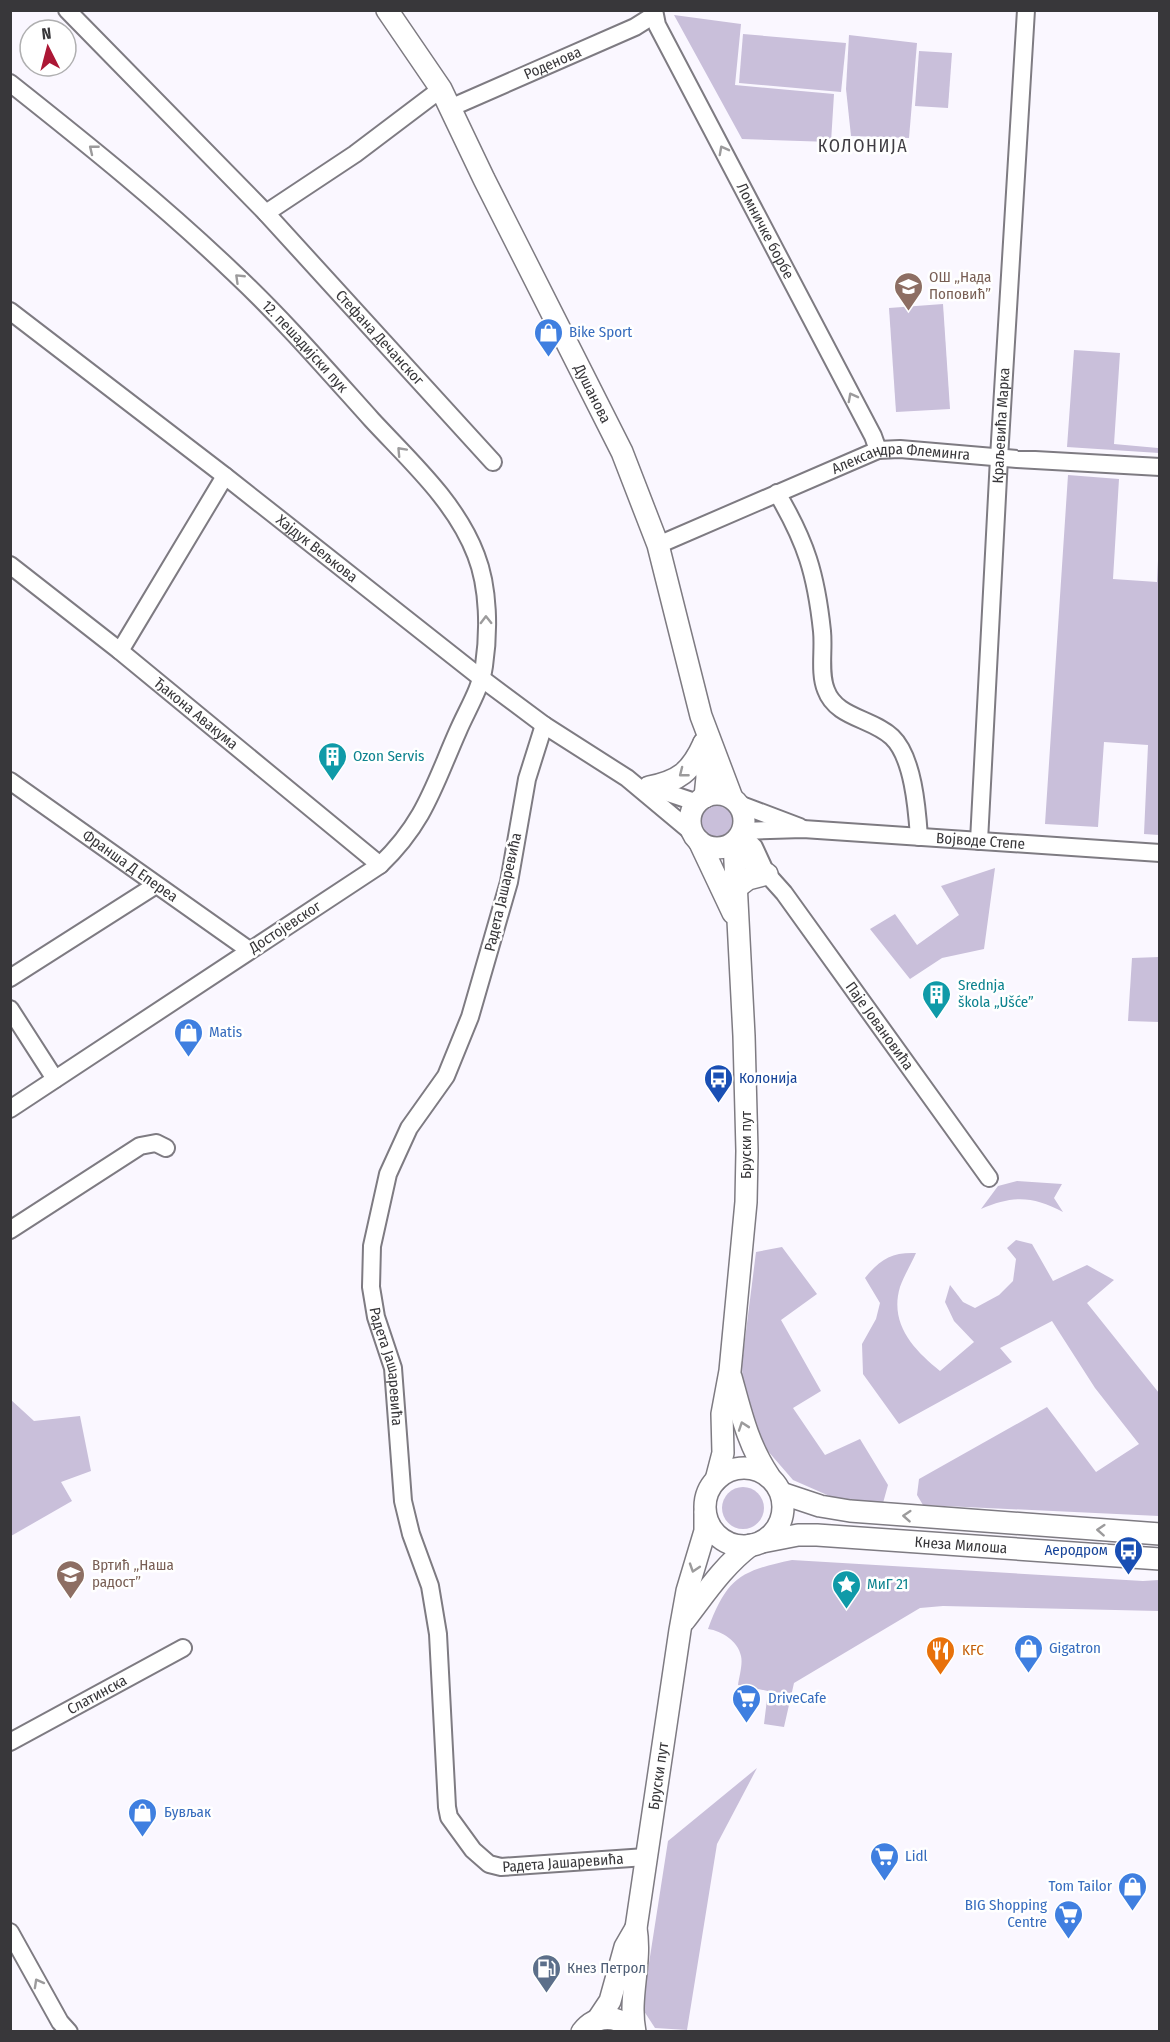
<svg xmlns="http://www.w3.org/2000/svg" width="1170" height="2042" viewBox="0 0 1170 2042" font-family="'Fira Sans Condensed',sans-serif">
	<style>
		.green { fill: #c9bfda }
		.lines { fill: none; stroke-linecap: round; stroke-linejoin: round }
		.minor-casing { stroke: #7e7b82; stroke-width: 20 }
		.major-casing { stroke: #7e7b82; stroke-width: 24 }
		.minor { stroke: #fff; stroke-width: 16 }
		.major { stroke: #fff; stroke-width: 21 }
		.oneway { stroke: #9c9b9c }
		.labels { text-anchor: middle; stroke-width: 5; stroke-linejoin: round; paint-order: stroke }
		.street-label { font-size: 15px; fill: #38373a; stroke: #fff }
		.education-label { font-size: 15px; fill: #785e54; stroke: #fff; text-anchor: start }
		.shop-label { font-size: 15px; fill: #366cbe; stroke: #fff; text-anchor: start }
		.culture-label { font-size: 15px; fill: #0d838f; stroke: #fff; text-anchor: start }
		.transit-label { font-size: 15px; fill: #164399; stroke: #fff; text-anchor: start }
		.food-label { font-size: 15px; fill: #c56008; stroke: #fff; text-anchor: start }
		.service-label { font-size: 15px; fill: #4e5e75; stroke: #fff; text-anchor: start }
		.quarter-label { font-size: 18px; letter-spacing: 1.5px; fill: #403d43; stroke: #fff }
	</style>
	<rect width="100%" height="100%" fill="#faf7ff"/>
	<g class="green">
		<path d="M674,15l67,9 -6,61 99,9 -3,48 -89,-3z"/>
		<path d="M743,34l103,9 -5,49 -102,-9z"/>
		<path d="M849,35l68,8 -8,95 -58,-2 -5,-47z"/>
		<path d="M919,51l33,2 -4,55 -33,-2z"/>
		<path d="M943,304l7,105 -54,3 -7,-104z"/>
		<path d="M1074,350l46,3 -6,91 44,4 1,-16v21l-92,-6z"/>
		<path d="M1068,475l51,4 -6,100 44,3 2,-44v297l-15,-1 4,-89 -44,-3 -6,85 -53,-3z"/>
		<circle cx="718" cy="822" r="17"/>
		<path d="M995,868l-11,81 -42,9 -32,21 -40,-50 25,-15 22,31 42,-30 -18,-29z"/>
		<path d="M1159,957v65l-31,-1 4,-63z"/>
		<path d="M1017,1181l45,3 -8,14 9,14c-30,-16 -50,-17 -82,-3l17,-23z"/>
		<path d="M1016,1240l16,4 21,37 34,-16 27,15 -27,23 72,90v123l-236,-11 -6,-10 2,-16 128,-72 49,65 43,-28 -44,-56 -43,-67 -52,27 12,14 -113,62 -36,-50 -1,-30 14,-25 4,-16 -15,-25c15,-19 27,-26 51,-25 -5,11 -12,23 -16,34 -11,37 14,63 40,84l34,-29 -20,-21 -9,-19 5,-17 13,17 12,6 24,-13 14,-14 3,-22 -9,-11z"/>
		<path d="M782,1247l35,47 -36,26 40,71 -28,17 32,47 35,-16 28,46 -5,18 -49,-5 -41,-18 -33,-38 -17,-39 -1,-40 14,-111z"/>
		<path d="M10,1399l24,22 46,-5 11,55 -30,11 11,19 -61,35z"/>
		<circle cx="743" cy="1508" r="21"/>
		<path d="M792,1560l351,21 16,-1v31l-216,-5 -23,2 -126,75 -10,44 -20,-3 4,-33 -30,-6c1,-8 5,-21 3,-29 -3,-15 -19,-25 -33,-27 19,-51 32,-58 84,-69z"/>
		<path d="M757,1768l-40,76 -30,186 -32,-2 -13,-20 26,-167z"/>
	</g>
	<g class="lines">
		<defs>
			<g id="minor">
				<path id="s1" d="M67,10l199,203 227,249"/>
				<path id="s2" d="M654,10l3,15 216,411 5,14"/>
				<path id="s3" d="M10,83c77,61 153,122 224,190 49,46 93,97 138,147 38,41 84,82 104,135 13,33 13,77 8,111 -3,22 -17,44 -26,65 -24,54 -33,91 -78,134l-370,244"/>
				<path id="s4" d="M450,108l185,-81 19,-12"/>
				<path d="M266,213l89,-59 86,-65"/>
				<path id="s5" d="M10,311l215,165 256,202 63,47 83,53 67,56"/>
				<path d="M777,493c29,49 39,81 45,138 2,19 -3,42 4,59 10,28 46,28 66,47 21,20 25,71 27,100"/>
				<path id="s6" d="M658,545l220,-95 22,-1 117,10 143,8"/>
				<path id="s7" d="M10,565l110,86 260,214"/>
				<path d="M120,651l105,-175"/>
				<path id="s8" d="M544,725l-17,54 -18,103 -39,135 -24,59 -37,52 -21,46 -16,72 -1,41 5,30 17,51 10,133 8,33 19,52 8,48 9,173 2,10 24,33 16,14 12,3 145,-10"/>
				<path id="s9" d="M10,781l239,169"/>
				<path d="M647,786l51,17"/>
				<path d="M739,804l61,23"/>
				<path id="s10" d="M743,831l60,-2 357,24"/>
				<path d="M741,834l13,13 12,26"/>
				<path id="s11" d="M737,840l11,21 19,13 17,19 205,285"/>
				<path id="s12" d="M979,841l20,-383 27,-448"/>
				<path d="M10,978l146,-93"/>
				<path d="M10,1009l45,70"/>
				<path d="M10,1230l130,-84 16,-3 10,5"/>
				<path id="s13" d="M10,1742l173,-94"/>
				<path d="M10,1932l50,90 9,10"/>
			</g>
			<g id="major">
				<path id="s14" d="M387,10l54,79 43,90 138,273 36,93 43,171 31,82"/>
				<path d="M704,743l3,34 -2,20"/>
				<path d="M649,787c30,-6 42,-15 55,-44"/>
				<circle cx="717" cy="821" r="27"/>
				<path d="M699,841l34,72"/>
				<path d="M736,888l12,-9 19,-5"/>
				<path d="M731,1377c10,36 17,68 38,99"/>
				<circle cx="744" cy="1507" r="39"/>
				<path d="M716,1480l7,-27 -1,-39 8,-43 16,-169 1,-51 -3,-115 -10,-193"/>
				<path d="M781,1493l39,13 30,5 310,23"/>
				<path id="s15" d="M762,1542l36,-7h19l343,24"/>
				<path d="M684,1621c21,-27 39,-55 67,-76"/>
				<path d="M598,2019l12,-18 15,-54 11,-19"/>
				<path d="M582,2032c14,-18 37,-18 51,0"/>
				<path id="s16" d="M635,2032c-7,-35 7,-69 1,-104l44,-298 7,-39 18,-60v-19"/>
			</g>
		</defs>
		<use href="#minor" class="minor-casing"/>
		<use href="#major" class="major-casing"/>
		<use href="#minor" class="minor"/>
		<use href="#major" class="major"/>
	</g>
	<defs><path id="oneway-chevron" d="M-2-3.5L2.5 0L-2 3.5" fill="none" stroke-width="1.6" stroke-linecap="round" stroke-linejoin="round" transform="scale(1.5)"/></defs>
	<g class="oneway">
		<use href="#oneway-chevron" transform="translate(93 149) rotate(-141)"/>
		<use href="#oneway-chevron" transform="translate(723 150) rotate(-118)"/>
		<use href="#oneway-chevron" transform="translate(239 278) rotate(-136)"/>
		<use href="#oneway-chevron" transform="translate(852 397) rotate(-118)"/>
		<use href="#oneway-chevron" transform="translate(401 451) rotate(-133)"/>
		<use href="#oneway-chevron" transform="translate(486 620) rotate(-91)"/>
		<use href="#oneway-chevron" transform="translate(683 773) rotate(142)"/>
		<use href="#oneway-chevron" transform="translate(743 1426) rotate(-109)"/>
		<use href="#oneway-chevron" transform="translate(907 1516) rotate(-176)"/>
		<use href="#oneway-chevron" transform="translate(1101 1530) rotate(-176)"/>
		<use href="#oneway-chevron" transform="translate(694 1568) rotate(108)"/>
		<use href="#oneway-chevron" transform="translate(38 1983) rotate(-119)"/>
	</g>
	<defs>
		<symbol id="school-pin" viewBox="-11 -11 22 30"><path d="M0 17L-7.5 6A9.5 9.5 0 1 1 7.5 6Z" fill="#8d6e63" stroke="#fff"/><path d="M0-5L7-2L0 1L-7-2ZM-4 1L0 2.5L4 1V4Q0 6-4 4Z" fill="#fff"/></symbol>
		<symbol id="shop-pin" viewBox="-11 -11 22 30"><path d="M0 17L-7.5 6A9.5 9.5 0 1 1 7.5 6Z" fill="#3f7fe0" stroke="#fff"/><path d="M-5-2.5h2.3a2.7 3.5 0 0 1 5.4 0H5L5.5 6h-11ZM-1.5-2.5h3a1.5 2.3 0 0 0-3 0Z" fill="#fff"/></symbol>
		<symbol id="building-pin" viewBox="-11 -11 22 30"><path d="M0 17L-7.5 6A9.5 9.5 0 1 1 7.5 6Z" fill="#0f9aa8" stroke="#fff"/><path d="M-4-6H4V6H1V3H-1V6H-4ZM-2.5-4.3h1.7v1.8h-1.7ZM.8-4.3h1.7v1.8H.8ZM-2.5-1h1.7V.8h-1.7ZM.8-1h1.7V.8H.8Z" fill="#fff"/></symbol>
		<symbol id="bus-pin" viewBox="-11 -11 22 30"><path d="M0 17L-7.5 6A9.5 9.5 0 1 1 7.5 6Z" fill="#1a4fb4" stroke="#fff"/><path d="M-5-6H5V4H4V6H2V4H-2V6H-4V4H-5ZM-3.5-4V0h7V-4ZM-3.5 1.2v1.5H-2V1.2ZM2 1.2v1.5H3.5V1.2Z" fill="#fff"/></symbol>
		<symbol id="sight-pin" viewBox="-11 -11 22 30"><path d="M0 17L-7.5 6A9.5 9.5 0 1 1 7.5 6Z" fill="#0f9aa8" stroke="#fff"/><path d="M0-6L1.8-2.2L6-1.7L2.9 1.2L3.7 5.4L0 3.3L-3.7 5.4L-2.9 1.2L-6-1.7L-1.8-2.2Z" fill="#fff"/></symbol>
		<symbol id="restaurant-pin" viewBox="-11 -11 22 30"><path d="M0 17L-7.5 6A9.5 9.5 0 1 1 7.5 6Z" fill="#e8710a" stroke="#fff"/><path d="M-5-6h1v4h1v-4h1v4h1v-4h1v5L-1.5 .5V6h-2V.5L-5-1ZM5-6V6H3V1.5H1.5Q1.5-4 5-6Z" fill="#fff"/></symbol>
		<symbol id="supermarket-pin" viewBox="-11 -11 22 30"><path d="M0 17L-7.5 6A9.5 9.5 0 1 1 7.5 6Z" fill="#3f7fe0" stroke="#fff"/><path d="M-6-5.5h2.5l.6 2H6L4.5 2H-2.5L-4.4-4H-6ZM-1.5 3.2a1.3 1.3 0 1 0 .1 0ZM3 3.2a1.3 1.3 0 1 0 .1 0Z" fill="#fff"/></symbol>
		<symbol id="fuel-pin" viewBox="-11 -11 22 30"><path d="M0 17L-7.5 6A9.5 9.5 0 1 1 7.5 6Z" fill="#5c6f8a" stroke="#fff"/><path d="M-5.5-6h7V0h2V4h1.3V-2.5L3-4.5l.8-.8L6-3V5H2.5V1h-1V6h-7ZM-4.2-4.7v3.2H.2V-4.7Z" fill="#fff"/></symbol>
	</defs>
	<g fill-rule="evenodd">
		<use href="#school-pin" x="892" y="270" width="33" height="45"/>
		<use href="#shop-pin" x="532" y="316" width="33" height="45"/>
		<use href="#building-pin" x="316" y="740" width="33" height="45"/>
		<use href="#building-pin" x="920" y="978" width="33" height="45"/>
		<use href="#shop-pin" x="172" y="1016" width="33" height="45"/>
		<use href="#bus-pin" x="702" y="1062" width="33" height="45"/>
		<use href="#bus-pin" x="1112" y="1534" width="33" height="45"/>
		<use href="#school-pin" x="54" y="1558" width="33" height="45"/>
		<use href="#sight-pin" x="830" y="1568" width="33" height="45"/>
		<use href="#shop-pin" x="1012" y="1632" width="33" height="45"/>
		<use href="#restaurant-pin" x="924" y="1634" width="33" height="45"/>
		<use href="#supermarket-pin" x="730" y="1682" width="33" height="45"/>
		<use href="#shop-pin" x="126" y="1796" width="33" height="45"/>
		<use href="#supermarket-pin" x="868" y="1840" width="33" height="45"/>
		<use href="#shop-pin" x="1116" y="1870" width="33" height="45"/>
		<use href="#supermarket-pin" x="1052" y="1898" width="33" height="45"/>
		<use href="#fuel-pin" x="530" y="1952" width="33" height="45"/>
	</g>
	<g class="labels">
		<g class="street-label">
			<text dy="5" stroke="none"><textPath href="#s4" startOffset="112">Роденова</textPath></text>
			<text dy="5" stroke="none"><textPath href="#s2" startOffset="248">Ломничке борбе</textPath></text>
			<text dy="5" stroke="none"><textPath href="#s1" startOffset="453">Стефана Дечанског</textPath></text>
			<text dy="5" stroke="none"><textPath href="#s3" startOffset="396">12. пешадијски пук</textPath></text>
			<text dy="5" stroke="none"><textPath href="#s14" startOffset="436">Душанова</textPath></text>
			<text dy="5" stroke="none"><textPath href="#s12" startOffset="416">Краљевића Марка</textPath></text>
			<text dy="5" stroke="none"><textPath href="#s6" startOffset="261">Александра Флеминга</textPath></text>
			<text dy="5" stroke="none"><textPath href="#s5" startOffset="388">Хајдук Вељкова</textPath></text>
			<text dy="5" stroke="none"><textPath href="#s7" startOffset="238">Ђакона Авакума</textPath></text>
			<text dy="5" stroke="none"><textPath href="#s10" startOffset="238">Војводе Степе</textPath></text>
			<text dy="5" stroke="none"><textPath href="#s9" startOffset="147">Франша Д Епереа</textPath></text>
			<text transform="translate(503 892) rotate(-77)" y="5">Радета Јашаревића</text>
			<text transform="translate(285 927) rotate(-33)" y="5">Достојевског</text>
			<text dy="5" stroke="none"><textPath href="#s11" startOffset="236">Паје Јовановића</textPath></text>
			<text transform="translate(746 1145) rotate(-90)" y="5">Бруски пут</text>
			<text dy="5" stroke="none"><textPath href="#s8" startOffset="676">Радета Јашаревића</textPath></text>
			<text dy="5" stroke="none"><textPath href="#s15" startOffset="200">Кнеза Милоша</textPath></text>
			<text dy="5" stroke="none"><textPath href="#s13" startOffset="99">Слатинска</textPath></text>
			<text dy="5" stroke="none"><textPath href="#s16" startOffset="258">Бруски пут</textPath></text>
			<text dy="5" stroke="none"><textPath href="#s8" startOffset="1270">Радета Јашаревића</textPath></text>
		</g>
		<g class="education-label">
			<text x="929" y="282">ОШ „Нада<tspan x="929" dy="17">Поповић”</tspan></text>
			<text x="92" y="1570">Вртић „Наша<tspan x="92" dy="17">радост”</tspan></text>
		</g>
		<g class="shop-label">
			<text x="569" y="337">Bike Sport</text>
			<text x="209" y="1037">Matis</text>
			<text x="1049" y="1653">Gigatron</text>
			<text x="768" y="1703">DriveCafe</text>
			<text x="164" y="1817">Бувљак</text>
			<text x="905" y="1861">Lidl</text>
			<text x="1112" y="1891" text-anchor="end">Tom Tailor</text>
			<text x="1047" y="1910" text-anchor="end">BIG Shopping<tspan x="1047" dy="17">Centre</tspan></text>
		</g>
		<g class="culture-label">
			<text x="353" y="761">Ozon Servis</text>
			<text x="958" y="990">Srednja<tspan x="958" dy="17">škola „Ušće”</tspan></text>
			<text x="867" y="1589">МиГ 21</text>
		</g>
		<g class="transit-label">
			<text x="739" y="1083">Колонија</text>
			<text x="1108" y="1555" text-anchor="end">Аеродром</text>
		</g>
		<g class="food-label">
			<text x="962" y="1655">KFC</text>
		</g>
		<g class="service-label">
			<text x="567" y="1973">Кнез Петрол</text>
		</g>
		<g class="quarter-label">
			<text x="863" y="152">КОЛОНИЈА</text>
		</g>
	</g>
	<rect width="1170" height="2042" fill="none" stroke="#38373a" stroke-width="24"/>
	<g transform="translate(48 48) rotate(354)"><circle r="28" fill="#ffffff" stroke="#afafb0" stroke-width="1.5"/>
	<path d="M0-4.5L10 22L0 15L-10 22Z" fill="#ac1735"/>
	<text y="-9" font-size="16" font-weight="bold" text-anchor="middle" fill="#38373a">N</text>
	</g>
</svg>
